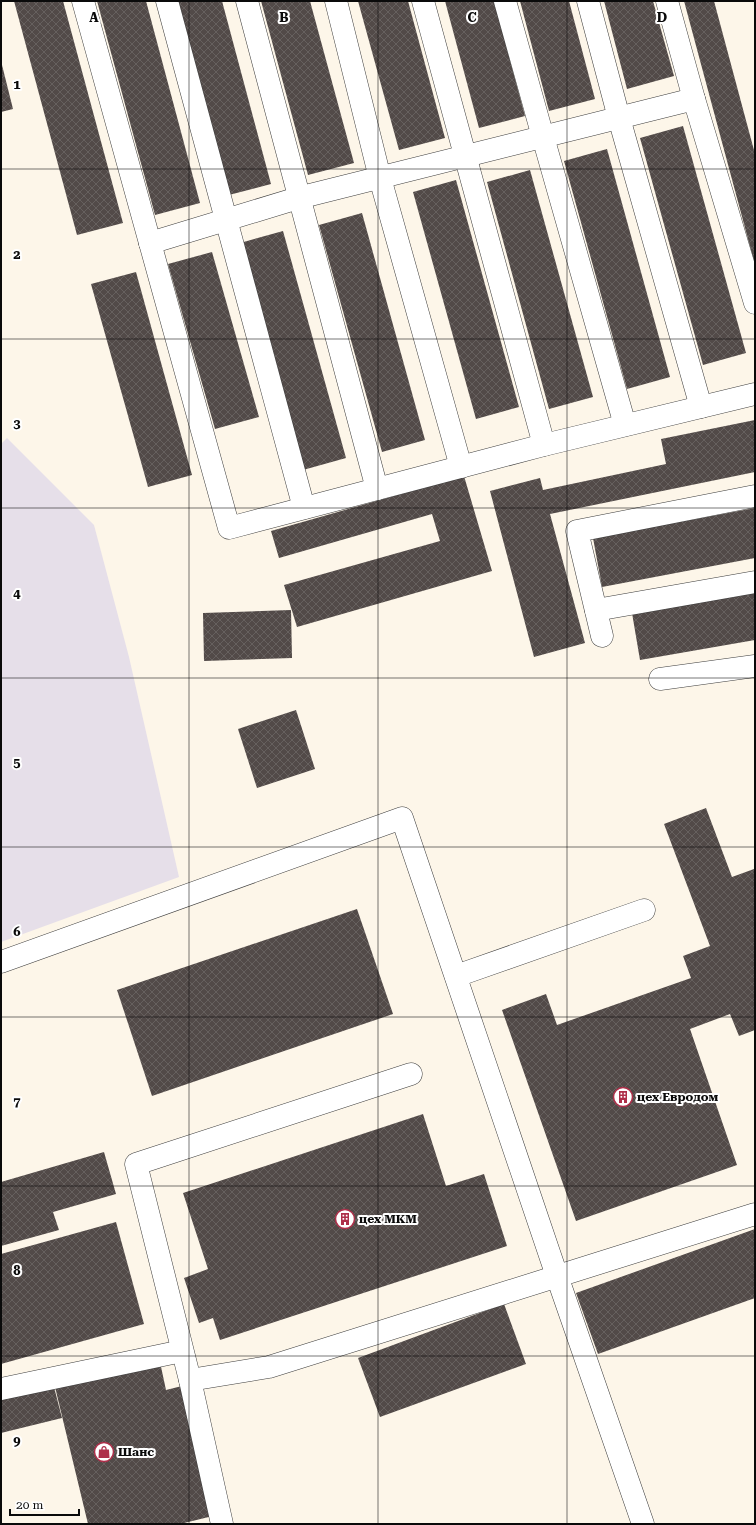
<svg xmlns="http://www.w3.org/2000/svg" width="756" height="1525" viewBox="0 0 756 1525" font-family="'Roboto Serif',serif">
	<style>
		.industrial { fill: #e6dfe9 }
		.building { fill: url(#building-cross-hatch) }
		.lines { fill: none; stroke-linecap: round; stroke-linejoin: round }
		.minor-casing { stroke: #3d3d3d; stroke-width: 23 }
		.minor { stroke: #fff; stroke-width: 22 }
		.grid { fill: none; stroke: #0a0a0a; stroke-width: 1; stroke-opacity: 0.55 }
		.labels { text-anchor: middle; stroke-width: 4; stroke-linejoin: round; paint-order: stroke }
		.poi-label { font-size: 12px; font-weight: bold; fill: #0a0a0a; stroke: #fff; text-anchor: start }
		.grid-label { font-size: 13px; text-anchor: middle; font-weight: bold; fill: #0a0a0a; stroke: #fff; stroke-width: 4; stroke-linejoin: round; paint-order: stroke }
	</style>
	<defs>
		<pattern id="building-cross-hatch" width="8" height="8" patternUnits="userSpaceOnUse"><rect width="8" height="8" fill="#524a48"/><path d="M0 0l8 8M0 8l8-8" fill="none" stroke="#66605e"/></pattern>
	</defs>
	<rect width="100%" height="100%" fill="#fdf6e9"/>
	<path class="industrial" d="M7,438l87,87 35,132 50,220 -178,65v-498z"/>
	<g class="building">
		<path d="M14,1h49l60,222 -46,12z"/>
		<path d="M97,1h49l54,202 -45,12z"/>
		<path d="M173,1h49l49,183 -46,12z"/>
		<path d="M261,1h49l44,162 -46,12z"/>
		<path d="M358,1h50l37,137 -46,12z"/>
		<path d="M445,1h49l31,115 -46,12z"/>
		<path d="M520,1h49l26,98 -46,12z"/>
		<path d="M604,1h49l21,75 -47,13z"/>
		<path d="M684,1h30l41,153v111z"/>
		<path d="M2,65l11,44 -12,3v-46z"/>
		<path d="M683,126l63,227 -43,12 -63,-227z"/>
		<path d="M607,149l63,228 -43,12 -63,-228z"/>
		<path d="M530,170l63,227 -44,12 -62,-227z"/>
		<path d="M456,180l63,227 -43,12 -63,-227z"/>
		<path d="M362,213l63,227 -43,12 -63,-227z"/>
		<path d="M283,231l63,227 -43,12 -63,-227z"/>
		<path d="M212,252l47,165 -44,12 -47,-165z"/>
		<path d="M136,272l56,203 -44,12 -57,-203z"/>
		<path d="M755,420v52l-205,42 35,129 -51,14 -44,-166 50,-13 3,12 123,-26 -5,-25z"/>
		<path d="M464,476l28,95 -195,56 -13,-42 156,-44 -8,-27 -153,44 -8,-27z"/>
		<path d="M755,508v50l-153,29 -9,-49z"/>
		<path d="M755,592v48l-115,20 -8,-47z"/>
		<path d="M291,610l1,48 -88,3 -1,-48z"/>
		<path d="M296,710l19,59 -58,19 -19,-59z"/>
		<path d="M706,808l26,69 22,-8 1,2v159l-16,6 -9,-22 -40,15 47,136 -161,56 -74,-211 44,-16 11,31 134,-47 -8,-22 27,-10 -46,-122z"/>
		<path d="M357,909l36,105 -241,82 -35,-106z"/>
		<path d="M423,1114l23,72 38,-12 23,72 -287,94 -7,-22 -14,5 -15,-45 24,-9 -25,-76z"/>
		<path d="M104,1152l12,42 -63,18 6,18 -58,16v-64z"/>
		<path d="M116,1222l28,102 -143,40v-110z"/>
		<path d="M755,1229v69l-157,56 -22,-61z"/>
		<path d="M504,1304l22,60 -146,53 -22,-59z"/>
		<path d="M160,1362l6,28 20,-5 31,130 -37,9h-92l-33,-137z"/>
		<path d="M54,1387l8,31 -61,15v-33z"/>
	</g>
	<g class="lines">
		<defs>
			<g id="minor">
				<path d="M83,1l146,527 315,-83 211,-51"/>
				<path d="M167,1l137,507"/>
				<path d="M247,1l130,488"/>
				<path d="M336,1l44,177 81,289"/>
				<path d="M423,1l121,444"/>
				<path d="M505,1l38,136 82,288"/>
				<path d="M588,1l31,117 82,289"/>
				<path d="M667,1l27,98"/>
				<path d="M150,243l148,-45 396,-99 61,204"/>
				<path d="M596,610l159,-28"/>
				<path d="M602,636l-25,-105 178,-35"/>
				<path d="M660,679l95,-13"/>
				<path d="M1,962l401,-144 155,458 86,248"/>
				<path d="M456,976l188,-66"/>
				<path d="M190,1380l79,-13 486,-153"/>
				<path d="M1,1389l181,-38"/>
				<path d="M222,1524l-32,-144 -54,-216 275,-90"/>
			</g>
		</defs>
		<use href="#minor" class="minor-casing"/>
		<use href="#minor" class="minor"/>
	</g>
	<path class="grid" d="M189,1v1523M378,1v1523M567,1v1523M1,169h754M1,339h754M1,508h754M1,678h754M1,847h754M1,1017h754M1,1186h754M1,1356h754"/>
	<defs>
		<symbol id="building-ring" viewBox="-11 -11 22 22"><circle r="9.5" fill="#fff" stroke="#ae2f4a" stroke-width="1.5"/><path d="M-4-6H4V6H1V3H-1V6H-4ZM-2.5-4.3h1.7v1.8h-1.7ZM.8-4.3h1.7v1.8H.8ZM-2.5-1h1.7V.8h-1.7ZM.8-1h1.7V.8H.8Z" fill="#ae2f4a"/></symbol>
		<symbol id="shop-ring" viewBox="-11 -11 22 22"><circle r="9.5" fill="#fff" stroke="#ae2f4a" stroke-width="1.5"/><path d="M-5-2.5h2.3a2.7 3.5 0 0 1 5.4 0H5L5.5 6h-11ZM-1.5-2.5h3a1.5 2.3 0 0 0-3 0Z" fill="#ae2f4a"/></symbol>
	</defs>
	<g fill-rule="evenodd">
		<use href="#building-ring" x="612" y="1086" width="22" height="22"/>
		<use href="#building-ring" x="334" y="1208" width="22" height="22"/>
		<use href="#shop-ring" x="93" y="1441" width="22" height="22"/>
	</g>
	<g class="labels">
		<g class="poi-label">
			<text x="637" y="1101">цех Евродом</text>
			<text x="359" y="1223">цех МКМ</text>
			<text x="118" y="1456">Шанс</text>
		</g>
	</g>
	<g class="grid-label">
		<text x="94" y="22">A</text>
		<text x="284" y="22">B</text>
		<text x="472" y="22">C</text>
		<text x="662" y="22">D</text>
		<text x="17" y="89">1</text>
		<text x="17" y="259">2</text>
		<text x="17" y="428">3</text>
		<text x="17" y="598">4</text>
		<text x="17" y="767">5</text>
		<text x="17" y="936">6</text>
		<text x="17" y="1106">7</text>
		<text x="17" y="1275">8</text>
		<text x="17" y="1445">9</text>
	</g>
	<rect width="756" height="1525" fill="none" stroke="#0a0a0a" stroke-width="4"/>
	<path d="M10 1509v6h69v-6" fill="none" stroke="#0a0a0a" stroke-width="2"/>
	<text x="16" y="1509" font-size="12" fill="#0a0a0a" stroke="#ffffff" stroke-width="3" paint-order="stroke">20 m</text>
</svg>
